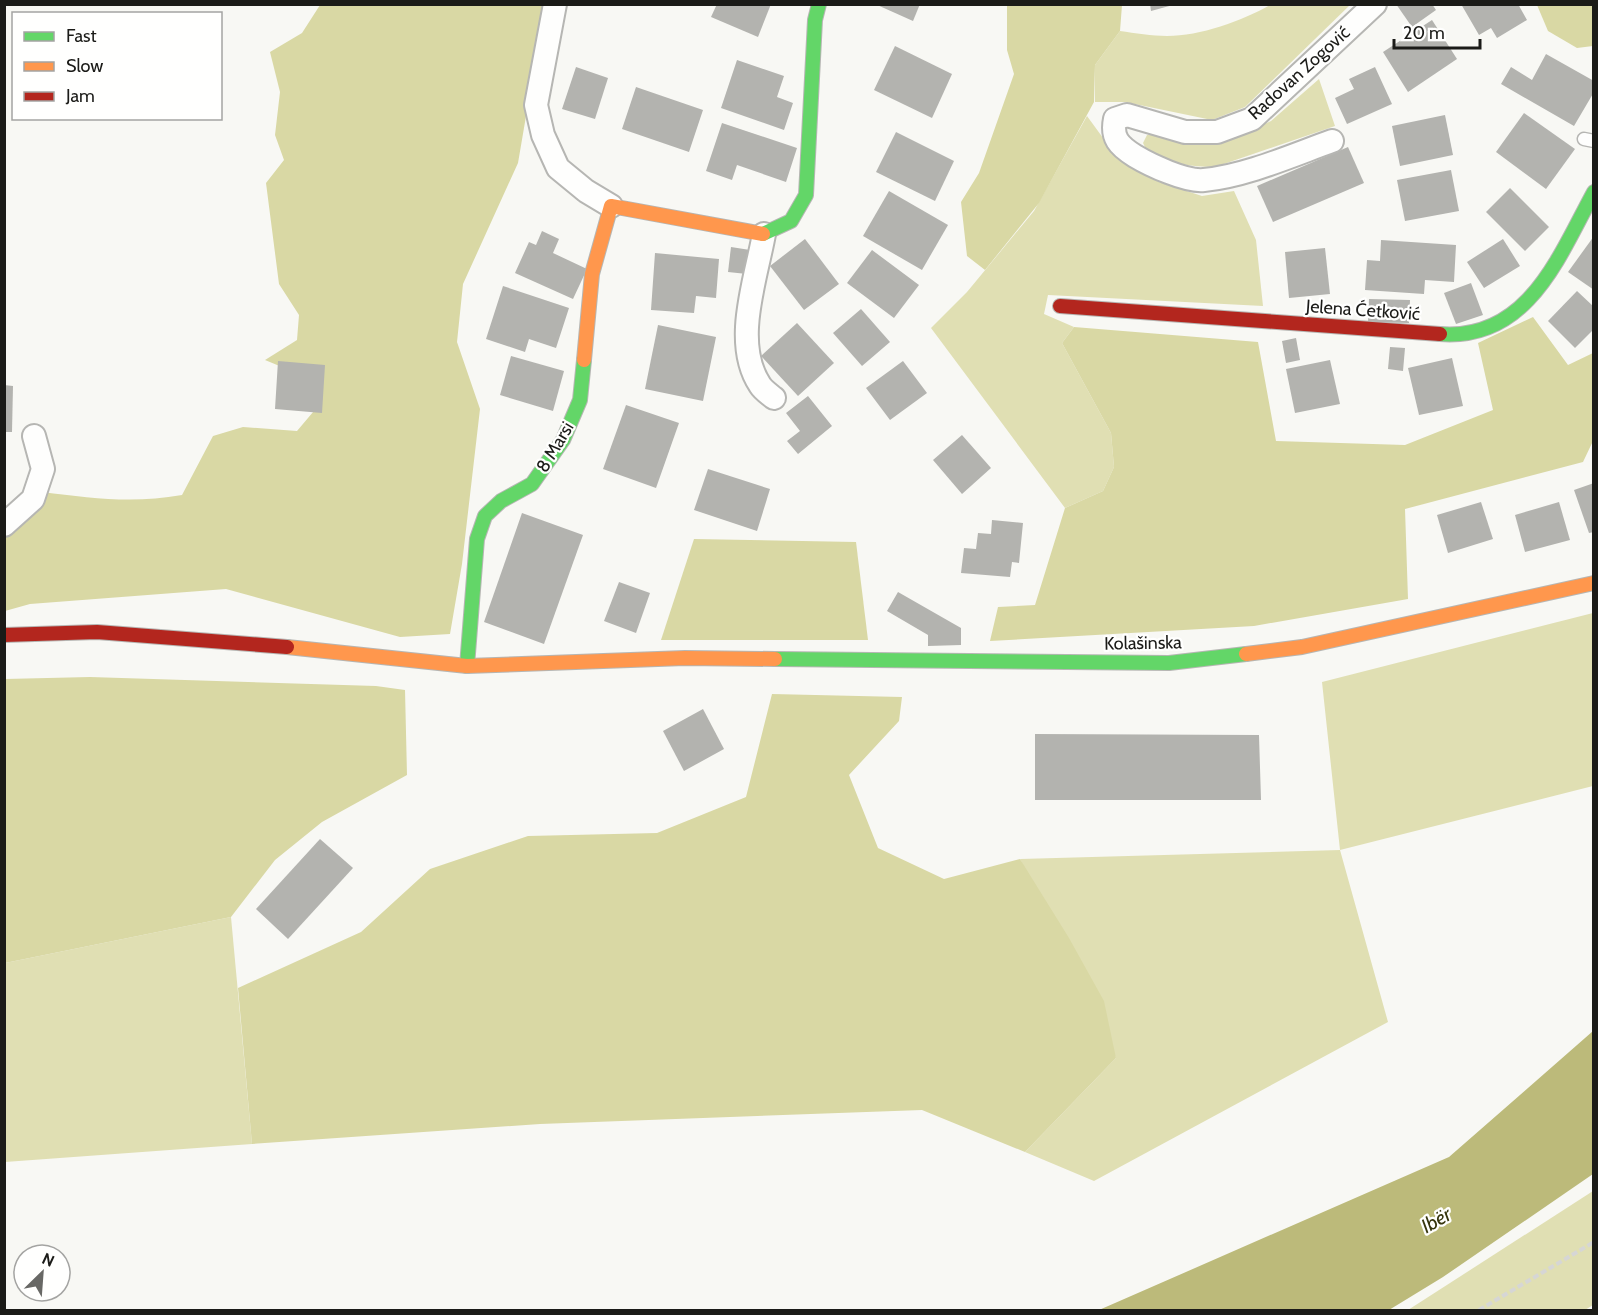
<svg xmlns="http://www.w3.org/2000/svg" width="1598" height="1315" viewBox="0 0 1598 1315" font-family="Cabin,sans-serif">
	<style>
		.green { fill: #e0dfb3 }
		.forest { fill: #d9d8a4 }
		.water { fill: #bcba7a }
		.building { fill: #b3b3af }
		.lines { fill: none; stroke-linecap: round; stroke-linejoin: round }
		.lane-casing { stroke: #b6b6b3; stroke-width: 15 }
		.street-casing { stroke: #b6b6b3; stroke-width: 26 }
		.fast-casing { stroke: #b6b6b3; stroke-width: 16 }
		.slow-casing { stroke: #b6b6b3; stroke-width: 16 }
		.jam-casing { stroke: #b6b6b3; stroke-width: 16 }
		.path { stroke: #d6d6d5; stroke-width: 4; stroke-dasharray: 6 3; stroke-linecap: butt }
		.lane { stroke: #fefefd; stroke-width: 12 }
		.street { stroke: #fefefd; stroke-width: 22 }
		.fast { stroke: #63d668; stroke-width: 14 }
		.slow { stroke: #ff974d; stroke-width: 14 }
		.jam { stroke: #b3261e; stroke-width: 14 }
		.labels { text-anchor: middle; stroke-width: 4.5; stroke-linejoin: round; paint-order: stroke }
		.street-label { font-size: 18px; fill: #1b1b18; stroke: #fffffe }
		.water-label { font-size: 20px; font-style: italic; fill: #36350d; stroke: #fffffe }
	</style>
	<rect width="100%" height="100%" fill="#f8f8f4"/>
	<g class="green">
		<path d="M1270,5h80l-105,102 -33,13 -87,-18h-30v-37l25,-34c15,2 32,5 47,5 33,0 75,-15 103,-31z"/>
		<path d="M1319,79l16,47 -120,41c-24,0 -46,-4 -67,-14l-5,-10 4,-8 98,-2 26,-12z"/>
		<path d="M1087,116l27,37 45,29 43,14 32,-5 22,49 7,66 -215,-11 -4,19 30,13 -12,16 49,90 3,34 -11,24 -38,17 -134,-180 36,-36 67,-81z"/>
		<path d="M1593,613v173l-253,64 48,172 -294,159 -69,-29 91,-94 -96,-199 320,-9 -18,-168z"/>
		<path d="M231,917l21,227 -247,18v-199z"/>
		<path d="M1593,1191v114l-8,5h-177z"/>
	</g>
	<g class="forest">
		<path d="M320,5h225l-27,158 -55,121 -6,58 23,67 -18,155 -12,70 -50,3 -174,-48 -196,15 -25,7v-87l37,-32c49,6 90,12 140,3l31,-59 30,-9 54,4 22,-26 -8,-26 -46,-19 32,-20 2,-25 -20,-31 -13,-101 18,-23 -9,-25 5,-43 -10,-40 32,-19z"/>
		<path d="M1007,5h115l-2,26 -25,34 -1,37 -55,101 -54,67 -18,-14 -6,-54 18,-29 35,-99 -7,-24z"/>
		<path d="M1537,5h56v41l-16,2 -29,-17z"/>
		<path d="M1533,317l35,48 25,-12v88l-10,21 -178,47 3,90 -154,27 -264,15 8,-34 37,-2 30,-97 38,-17 11,-24 -3,-34 -49,-90 12,-16 184,15 18,99 129,4 88,-35 -15,-67z"/>
		<path d="M694,539l162,3 12,98h-207z"/>
		<path d="M90,677l286,9 29,4 2,85 -85,47 -47,38 -44,57 -226,46v-284z"/>
		<path d="M772,694l130,3 -3,24 -50,54 29,73 66,31 76,-20 49,79 35,63 12,57 -91,94 -103,-42 -382,14 -288,20 -14,-156 123,-56 69,-63 98,-33 129,-3 89,-36z"/>
	</g>
	<path class="water" d="M1593,1031v143l-150,103 -54,33h-290l350,-153z"/>
	<g class="building">
		<path d="M717,4h54l-13,33 -47,-20z"/>
		<path d="M875,4h45l-7,17z"/>
		<path d="M1150,4h23v1l-22,6z"/>
		<path d="M1396,4h36l4,6 -24,17z"/>
		<path d="M1461,4h57l9,16 -30,18 -6,-10 -12,7z"/>
		<path d="M1432,20l25,39 -49,33 -25,-40z"/>
		<path d="M895,46l57,28 -20,44 -58,-28z"/>
		<path d="M1546,54l48,27v11l-20,34 -73,-42 10,-17 21,13z"/>
		<path d="M737,60l47,16 -7,21 16,6 -9,27 -63,-22z"/>
		<path d="M576,67l32,11 -13,41 -33,-10z"/>
		<path d="M1375,67l17,37 -45,20 -12,-26 19,-9 -5,-10z"/>
		<path d="M636,87l67,23 -14,42 -67,-23z"/>
		<path d="M1524,113l51,36 -29,40 -50,-37z"/>
		<path d="M1445,115l8,40 -53,11 -8,-40z"/>
		<path d="M722,123l75,25 -11,34 -49,-17 -5,15 -26,-9z"/>
		<path d="M896,132l58,29 -19,40 -59,-29z"/>
		<path d="M1348,147l16,36 -91,39 -16,-36z"/>
		<path d="M1451,170l8,41 -54,10 -8,-41z"/>
		<path d="M1510,188l39,39 -24,24 -39,-39z"/>
		<path d="M889,191l59,34 -26,45 -59,-34z"/>
		<path d="M542,231l17,8 -6,14 34,16 -14,30 -58,-26 14,-31 7,3z"/>
		<path d="M1594,236v54l-26,-18z"/>
		<path d="M805,239l34,45 -35,26 -34,-44z"/>
		<path d="M1503,239l17,27 -36,22 -17,-26z"/>
		<path d="M1381,240l75,5 -2,37 -29,-2 -1,14 -59,-4 2,-30 13,1z"/>
		<path d="M731,247l19,3 -3,24 -19,-2z"/>
		<path d="M1325,248l5,46 -41,4 -4,-46z"/>
		<path d="M872,250l47,35 -25,33 -47,-35z"/>
		<path d="M655,253l64,6 -3,39 -20,-2 -2,17 -43,-3z"/>
		<path d="M1471,283l12,32 -27,9 -12,-31z"/>
		<path d="M503,286l66,22 -13,40 -27,-9 -4,13 -39,-13z"/>
		<path d="M1577,291l17,16v22l-19,19 -27,-27z"/>
		<path d="M1369,299l41,1 -1,23 -41,-1z"/>
		<path d="M861,309l29,33 -28,24 -29,-33z"/>
		<path d="M797,323l37,40 -36,33 -37,-40z"/>
		<path d="M658,325l58,12 -13,64 -58,-12z"/>
		<path d="M1296,338l4,22 -14,3 -4,-22z"/>
		<path d="M1390,347l15,1 -2,23 -15,-2z"/>
		<path d="M511,356l53,15 -11,40 -53,-16z"/>
		<path d="M1452,358l11,48 -44,9 -11,-47z"/>
		<path d="M1330,360l10,44 -45,9 -9,-44z"/>
		<path d="M278,361l47,4 -3,48 -47,-4z"/>
		<path d="M903,361l24,32 -37,27 -24,-32z"/>
		<path d="M4,385l9,1 -1,46h-8z"/>
		<path d="M808,396l24,30 -34,28 -11,-13 13,-10 -14,-18z"/>
		<path d="M626,405l53,18 -23,65 -53,-19z"/>
		<path d="M962,435l29,33 -29,26 -29,-34z"/>
		<path d="M708,469l62,20 -13,42 -63,-21z"/>
		<path d="M1594,483v49l-5,1 -15,-43z"/>
		<path d="M1481,502l12,37 -45,14 -11,-38z"/>
		<path d="M1559,502l11,38 -45,12 -10,-37z"/>
		<path d="M522,513l61,22 -39,109 -60,-22z"/>
		<path d="M992,520l31,3 -4,40 -7,-1 -2,15 -49,-4 3,-25 12,1 2,-16 13,1z"/>
		<path d="M619,582l31,11 -14,40 -32,-12z"/>
		<path d="M898,592l63,36v17l-33,1v-11l-41,-24z"/>
		<path d="M703,709l21,40 -40,22 -21,-40z"/>
		<path d="M1035,734l224,1 2,65h-226z"/>
		<path d="M320,839l33,29 -65,71 -32,-30z"/>
	</g>
	<g class="lines">
		<defs>
			<path id="lane" d="M1584,139l10,2"/>
			<g id="street">
				<path d="M555,4l-19,101 7,30 15,33 28,23 25,15"/>
				<path d="M1332,141c-39,14 -86,35 -128,39 -18,2 -54,-15 -69,-24 -16,-10 -24,-18 -20,-37l12,-4 58,17h32l35,-13 123,-115"/>
				<path d="M764,234c-8,45 -32,109 -4,151 3,5 9,9 14,13"/>
				<path d="M4,525l29,-26 10,-30 -9,-33"/>
			</g>
			<g id="fast">
				<path d="M763,234l28,-13 15,-26 9,-175 4,-16"/>
				<path d="M1440,334c88,7 119,-78 154,-142"/>
				<path d="M775,659l394,4 77,-9"/>
				<path d="M467,666l10,-127 8,-23 16,-15 31,-17 31,-44 17,-40 4,-40"/>
			</g>
			<g id="slow">
				<path d="M584,360l8,-86 19,-68 152,28"/>
				<path d="M287,647l180,19 218,-8 90,1"/>
				<path d="M1246,654l56,-7 292,-64"/>
			</g>
			<g id="jam">
				<path d="M1060,306l380,28"/>
				<path d="M4,635l93,-3 190,15"/>
			</g>
		</defs>
		<use href="#lane" class="lane-casing"/>
		<use href="#street" class="street-casing"/>
		<use href="#fast" class="fast-casing"/>
		<use href="#slow" class="slow-casing"/>
		<use href="#jam" class="jam-casing"/>
		<path class="path" d="M1479,1310l115,-68"/>
		<use href="#lane" class="lane"/>
		<use href="#street" class="street"/>
		<use href="#fast" class="fast"/>
		<use href="#slow" class="slow"/>
		<use href="#jam" class="jam"/>
	</g>
	<g class="labels">
		<g class="street-label">
			<text transform="translate(1299 73) rotate(-42)" y="6">Radovan Zogović</text>
			<text transform="translate(1363 310) rotate(4)" y="6">Jelena Ćetković</text>
			<text transform="translate(555 447) rotate(-59)" y="6">8 Marsi</text>
			<text transform="translate(1143 643) rotate(-1)" y="6">Kolašinska</text>
		</g>
		<g class="water-label">
			<text transform="translate(1436 1220) rotate(-30)" y="7">Ibër</text>
		</g>
	</g>
	<rect width="1598" height="1315" fill="none" stroke="#1b1b18" stroke-width="12"/>
	<rect x="12" y="12" width="210" height="108" fill="#fffffe" stroke="#a4a4a2" stroke-width="1.5"/>
	<rect x="24" y="32" width="30" height="9" fill="#63d668" stroke="#a4a4a2" stroke-width="1.5"/>
	<text x="66" y="42" font-size="18" fill="#1b1b18">Fast</text>
	<rect x="24" y="62" width="30" height="9" fill="#ff974d" stroke="#a4a4a2" stroke-width="1.5"/>
	<text x="66" y="72" font-size="18" fill="#1b1b18">Slow</text>
	<rect x="24" y="92" width="30" height="9" fill="#b3261e" stroke="#a4a4a2" stroke-width="1.5"/>
	<text x="66" y="102" font-size="18" fill="#1b1b18">Jam</text>
	<g transform="translate(42 1273) rotate(25)"><circle r="28" fill="#fffffe" stroke="#a4a4a2" stroke-width="1.5"/>
	<path d="M0-4.5L10 22L0 15L-10 22Z" fill="#686865"/>
	<text y="-9" font-size="16" font-weight="bold" text-anchor="middle" fill="#1b1b18">N</text>
	</g>
	<path d="M1394 39v9h86v-9" fill="none" stroke="#1b1b18" stroke-width="3"/>
	<text x="1403" y="39" font-size="18" fill="#1b1b18" stroke="#fffffe" stroke-width="4.5" paint-order="stroke">20 m</text>
</svg>
